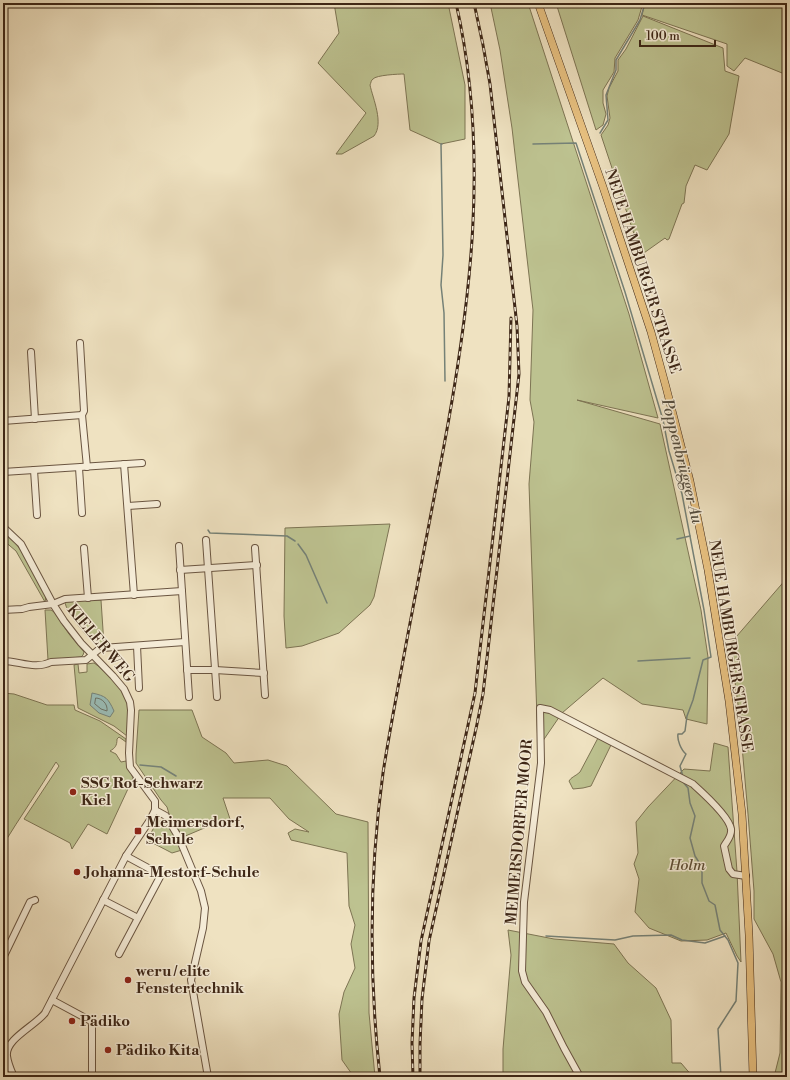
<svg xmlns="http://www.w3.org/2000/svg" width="790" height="1080" viewBox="0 0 790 1080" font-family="'Libre Bodoni',serif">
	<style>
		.green { fill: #bdc290; stroke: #7d7453 }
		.water { fill: #9abdb7; stroke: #758177 }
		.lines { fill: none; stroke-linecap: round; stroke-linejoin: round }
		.shore { stroke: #6c7266; stroke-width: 1 }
		.stream { stroke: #758177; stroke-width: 1.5 }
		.minor-casing { stroke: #6a5541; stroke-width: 8 }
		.major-casing { stroke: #3d2616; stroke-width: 8 }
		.minor { stroke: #f5ecd7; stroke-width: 6 }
		.major { stroke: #e8c180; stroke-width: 7 }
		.rail-casing { stroke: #3d2616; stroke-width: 3 }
		.rail { stroke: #f5ecd7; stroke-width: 1.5; stroke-dasharray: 4.5; stroke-linecap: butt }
		.poi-dot { fill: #8f2418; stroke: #f5ecd7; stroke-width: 1.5 }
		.labels { text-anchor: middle; stroke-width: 3; stroke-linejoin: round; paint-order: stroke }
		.street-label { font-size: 15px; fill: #3d2616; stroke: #f5ecd7 }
		.poi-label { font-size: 15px; font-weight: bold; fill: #3d2616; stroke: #f5ecd7; text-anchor: start }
		.park-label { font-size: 15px; font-style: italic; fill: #5d4d34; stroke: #f5ecd7 }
		.water-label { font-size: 16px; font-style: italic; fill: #544c3e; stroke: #f5ecd7 }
	</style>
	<rect width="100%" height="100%" fill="#efe2c1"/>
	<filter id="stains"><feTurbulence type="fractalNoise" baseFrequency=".005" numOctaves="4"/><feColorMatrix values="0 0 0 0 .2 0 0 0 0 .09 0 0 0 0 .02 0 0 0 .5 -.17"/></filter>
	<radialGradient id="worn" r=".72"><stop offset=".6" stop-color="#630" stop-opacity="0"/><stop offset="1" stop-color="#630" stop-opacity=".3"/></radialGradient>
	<g class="green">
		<path d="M334,3h114l17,82v54l-24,5 -31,-14 -6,-56c-5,0 -28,1 -31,5 -2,1 -2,4 -3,6 3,14 14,38 4,51l-32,18h-6l30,-41 -48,-50 21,-30z"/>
		<path d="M490,3h38l101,311 29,104 -81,-18 83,24 41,186 7,47 -1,67 -21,-5 -3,-9 -41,-6 -39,-26 -41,35 -24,35 -9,-264 5,-62 -4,-22 3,-90 -21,-182 -12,-78z"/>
		<path d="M556,3h87l-5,17 -23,38 -1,14 -11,18v13l3,11 -3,11 -7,5z"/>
		<path d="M645,3h142v72l-42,-17 -11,13 -7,-5v-22l-85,-29z"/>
		<path d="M643,16l80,32 2,23 14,5 -10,58 -22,36 -12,-5 -9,21 -2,17 -2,1 -13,35 -2,1 -2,-2 -24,17 -40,-120 7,-10 2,-7 -3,-22 2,-8 9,-17v-11l8,-11z"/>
		<path d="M390,524l-16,73 -4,8 -31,28 -37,13 -16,2 -2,-32 1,-88z"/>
		<path d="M3,531c21,17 31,42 43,65l-1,6 -29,-51 -13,-11z"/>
		<path d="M787,578v499h-13l6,-24 1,-71 -8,-28 -19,-35v-28l-6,-77 -9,-102 -9,-68z"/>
		<path d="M101,600l3,45 -7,1c-9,-9 -32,-33 -32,-45z"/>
		<path d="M45,610h6l3,2 15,22 15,18 -1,3 -2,2 -33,3z"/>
		<path d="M94,663c8,5 13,11 19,17 19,22 16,29 14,56l-13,-10 -36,-18 -4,-43 4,-1 1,9 8,-1v-8z"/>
		<path d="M3,693l11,1 33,11h27l1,5 25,11 26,18v3l-7,-5 -2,2c0,7 -2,9 -7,12l6,3 5,8 5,-1 7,17 -26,56 -19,-10 -16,25 -2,-6 -46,-24 35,-53 -3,-4c-17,28 -36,55 -53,83z"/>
		<path d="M139,710h53l10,27 24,16 8,10 34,-3 19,6 49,48 32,8 1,191 6,64h-21l-12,-17 -3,-46 5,-22 11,-24 -4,-24 4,-19 -6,-19 -2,-53 -56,-13 -3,-7 7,-4 14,3 -20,-13 -19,-21h-47l7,21 -21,7 -26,11 -13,-20 -3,-10 -6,-7 -25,-37v-9z"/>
		<path d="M598,738l13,7 -20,41 -8,2 -10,1 -4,-8c2,-4 7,-5 11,-9z"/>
		<path d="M714,743l14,4 9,125 4,90 -4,-6 -11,-23 -19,7 -26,1 -32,-13 -14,-16 4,-33 -5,-15 4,-11 -2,-31 12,-15 36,-38 26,2z"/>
		<path d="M166,819l16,31 -10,3 -25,-13 10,-18z"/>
		<path d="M508,930l46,9 60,5 14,19 28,25 15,32 1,43h9l12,14h-190v-28l8,-94z"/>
	</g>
	<path class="water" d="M92,693c14,3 16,5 22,18l-4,6 -11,-4 -9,-8z"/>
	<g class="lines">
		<path class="shore" d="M96,698c6,0 12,6 11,13l-6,-2 -6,-5z"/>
		<g class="stream">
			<path d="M600,133l8,-13 -2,-25 10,-25v-10l24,-40 5,-17"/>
			<path d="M442,144h-1l2,111 -2,30 3,28 1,68"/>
			<path d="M533,144l43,-1 49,149 38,128 6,31 13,43 22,116 7,47 -8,3 -10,40 -6,16 -2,15 -3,3h-4c-1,6 3,16 8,20l-6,12 3,11"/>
			<path d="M208,530l2,3 77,3 8,5"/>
			<path d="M677,539l13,-3"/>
			<path d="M298,544l8,11 21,48"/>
			<path d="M638,661l52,-3"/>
			<path d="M140,765l21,2 15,9"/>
			<path d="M683,782l5,6 2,15 5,13 -5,22 5,18 7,11v16l7,18 6,4 5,25 8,10 10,23 -2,38 -18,28 3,48"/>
			<path d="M546,936l69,4 18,-4 38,-1 11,5 23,3 20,-7"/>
		</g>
		<defs>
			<g id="minor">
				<path d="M80,343l4,68 -2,4 5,52"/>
				<path d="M31,352l4,67"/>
				<path d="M3,421l79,-6"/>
				<path d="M124,464l10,131"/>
				<path d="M79,468l3,45"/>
				<path d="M34,470l3,45"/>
				<path d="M3,472l139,-9"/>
				<path d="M128,506l29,-2"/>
				<path d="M3,527l18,17 32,60 11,17 17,22 32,33 11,13 6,13 1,8 -2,43 1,14 25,34v9l-5,10 -24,36 -81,157c-10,13 -40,26 -38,43 1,8 4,14 7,21"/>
				<path d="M206,540l11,157"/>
				<path d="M179,546l10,151"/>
				<path d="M84,548l4,50"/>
				<path d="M255,548l10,147"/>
				<path d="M180,570l77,-5"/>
				<path d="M3,610l19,-1 7,-2 24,-3 12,-5 117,-8"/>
				<path d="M137,646l2,42"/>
				<path d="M3,661c16,0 32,9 48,1l35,-2 12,-10 4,-2 83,-6"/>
				<path d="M187,670h28l49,3"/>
				<path d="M155,810l11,6 13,22 22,53 4,17 -2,20 -12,52 17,97"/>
				<path d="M103,900l35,18"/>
				<path d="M119,954l42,-79 -35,-19"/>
				<path d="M3,958l27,-56 5,-2"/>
				<path d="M52,1000l39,21 1,3v53"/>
				<path d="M580,1077l-16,-29 -18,-36 -21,-30 -3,-11 2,-69 17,-139 -1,-55 10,2 143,74c10,9 36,32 38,45 1,7 -4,12 -7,17l5,23 4,5 13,2"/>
			</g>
			<path id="major" d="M538,3l65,184 48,145 15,55 24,94 18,89 21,131 13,113 7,121 4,142"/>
		</defs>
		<use href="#minor" class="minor-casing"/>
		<use href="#major" class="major-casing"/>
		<use href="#minor" class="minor"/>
		<use href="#major" class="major"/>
		<defs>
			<g id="rail">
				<path d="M380,1077c-11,-101 -11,-203 3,-304 7,-45 16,-90 24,-134 12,-63 24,-125 36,-188 28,-148 47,-299 13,-448"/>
				<path d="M413,1077l-1,-34 2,-45 7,-57 54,-248 34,-296 2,-79"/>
				<path d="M420,1077v-33l2,-45 7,-58 48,-217 6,-30 36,-320 -2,-48 -27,-242 -7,-39 -9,-42"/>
			</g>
		</defs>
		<use href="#rail" class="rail-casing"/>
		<use href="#rail" class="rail"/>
	</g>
	<g class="poi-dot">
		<circle cx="73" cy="792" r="4"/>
		<rect x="134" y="827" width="8" height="8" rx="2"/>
		<circle cx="77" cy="872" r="4"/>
		<circle cx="128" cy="980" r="4"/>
		<circle cx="72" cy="1021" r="4"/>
		<circle cx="108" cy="1050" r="4"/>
	</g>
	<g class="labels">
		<g class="street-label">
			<text transform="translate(643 271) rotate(72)" y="5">NEUE HAMBURGER STRASSE</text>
			<text transform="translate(101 643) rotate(50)" y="5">KIELER WEG</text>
			<text transform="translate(731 646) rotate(81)" y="5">NEUE HAMBURGER STRASSE</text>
			<text transform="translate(519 832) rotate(-85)" y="5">MEIMERSDORFER MOOR</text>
		</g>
		<g class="poi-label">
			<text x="81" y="788">SSG Rot-Schwarz<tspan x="81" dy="17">Kiel</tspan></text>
			<text x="146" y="827">Meimersdorf,<tspan x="146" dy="17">Schule</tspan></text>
			<text x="85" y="877">Johanna-Mestorf-Schule</text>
			<text x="136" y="976">weru / elite<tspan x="136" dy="17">Fenstertechnik</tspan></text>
			<text x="80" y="1026">Pädiko</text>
			<text x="116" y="1055">Pädiko Kita</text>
		</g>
		<g class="park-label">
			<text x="687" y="870">Holm</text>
		</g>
		<g class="water-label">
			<text transform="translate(683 461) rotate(76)" y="6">Poppenbrügger Au</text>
		</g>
	</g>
	<rect width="790" height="1080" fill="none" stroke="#efe2c1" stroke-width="16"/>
	<rect x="4" y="4" width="782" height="1072" fill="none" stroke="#3d2616" stroke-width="2"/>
	<rect x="8" y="8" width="774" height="1064" fill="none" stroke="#3d2616"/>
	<path d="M640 40v6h75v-6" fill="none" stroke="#3d2616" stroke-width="2"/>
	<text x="646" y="40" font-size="12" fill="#3d2616" stroke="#f5ecd7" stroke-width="3" paint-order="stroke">100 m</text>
	<rect width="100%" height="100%" filter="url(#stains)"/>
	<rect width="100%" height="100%" fill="url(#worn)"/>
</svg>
